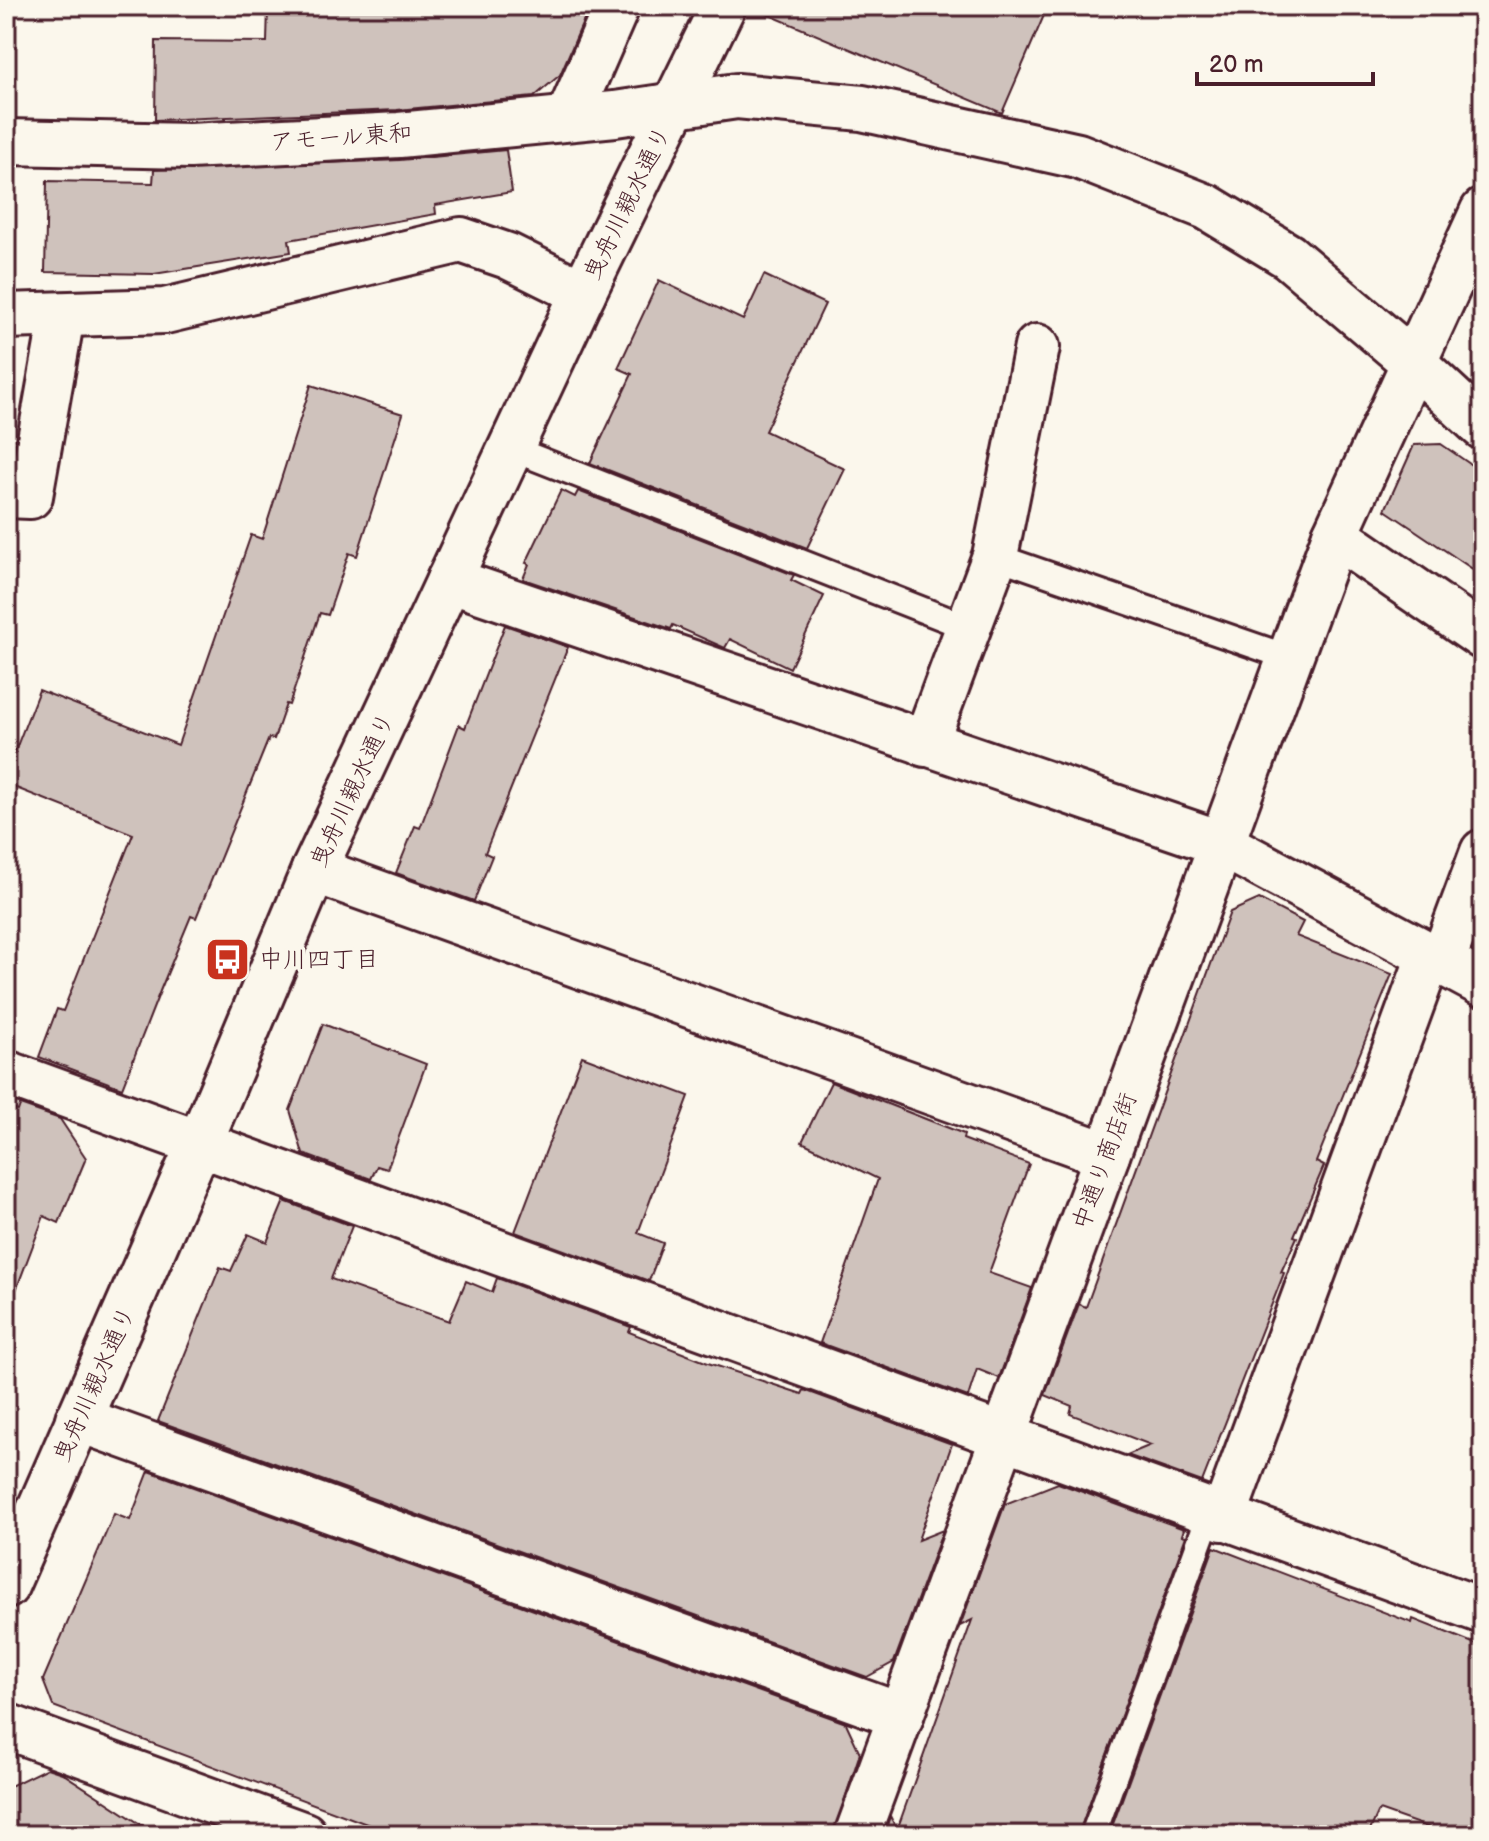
<svg xmlns="http://www.w3.org/2000/svg" width="1489" height="1841" viewBox="0 0 1489 1841" font-family="'Balsamiq Sans','Klee One',sans-serif">
	<style>
		.building { fill: #cfc2bc; stroke: #4a1f2b; stroke-width: 2 }
		.lines { fill: none; stroke-linecap: round; stroke-linejoin: round }
		.lane-casing { stroke: #4a1f2b; stroke-width: 30 }
		.street-casing { stroke: #4a1f2b; stroke-width: 50 }
		.secondary-casing { stroke: #4a1f2b; stroke-width: 50 }
		.lane { stroke: #fbf7ec; stroke-width: 24 }
		.street { stroke: #fbf7ec; stroke-width: 44 }
		.secondary { stroke: #fbf7ec; stroke-width: 44 }
		.labels { text-anchor: middle; stroke-width: 7; stroke-linejoin: round; paint-order: stroke }
		.street-label { font-size: 24px; fill: #4a1f2b; stroke: #fbf7ec }
		.poi-label { font-size: 24px; fill: #4a1f2b; stroke: #fbf7ec; text-anchor: start }
	</style>
	<rect width="100%" height="100%" fill="#fbf7ec"/>
	<filter id="ink" filterUnits="userSpaceOnUse"><feTurbulence type="fractalNoise" baseFrequency=".0125" numOctaves="2"/><feDisplacementMap in="SourceGraphic" scale="16" xChannelSelector="R" yChannelSelector="G"/><feConvolveMatrix kernelMatrix="1 2 1 2 8 2 1 2 1" color-interpolation-filters="sRGB"/></filter>
	<g filter="url(#ink)">
		<g class="building">
			<path d="M268,6h322l-30,69 -26,22 -137,13 -242,10 1,-79 111,1z"/>
			<path d="M748,6h300l-46,107z"/>
			<path d="M506,150l6,42 -77,13 1,9 -147,26 2,12 -137,22 -109,-2 2,-91 106,2 1,-13 246,-10z"/>
			<path d="M764,275l61,29 -60,127 80,38 -38,79 -217,-85 42,-89 -14,-6 41,-88 84,40z"/>
			<path d="M311,385l92,29 -46,142 -8,-3 -21,62 -8,-2 -31,92 -3,-1 -12,35 -5,-1 -73,180 -5,-2 -31,75 -38,97 -83,-31 18,-48 6,2 70,-177 -127,-50v-10l33,-84 139,55 73,-210 11,4z"/>
			<path d="M1441,444l42,29v103l-98,-66 29,-65z"/>
			<path d="M561,490l14,7 3,-6 216,84 -3,5 33,16 -34,72 -60,-29 -5,9 -52,-23 -2,4 -148,-50 6,-15 -3,-1z"/>
			<path d="M505,625l63,22 -83,206 7,3 -18,45 -78,-28 19,-47 5,2 39,-103 6,3z"/>
			<path d="M1259,899l44,23 -7,14 96,38 -76,188 8,4 -30,70 3,1 -16,35 3,1 -82,209 -75,-27 24,-10 -81,-31 2,-8 -27,-11 34,-91 7,3 144,-395z"/>
			<path d="M323,1024l103,40 -39,105 -10,-3 -6,13 -68,-25 -13,-44z"/>
			<path d="M582,1056l107,40 -51,137 25,10 -14,38 -134,-49z"/>
			<path d="M831,1082l133,52 -1,5 66,25 -40,109 43,15 -33,90 -22,-9 -9,28 -148,-54 58,-164 -76,-37z"/>
			<path d="M20,1105l40,14 26,39 -27,65 -15,-7 -34,90 -4,-1v-198l12,4z"/>
			<path d="M284,1201l68,25 -21,53 118,42 17,-40 26,11 5,-14 134,49 -2,5 79,31 94,31 2,-4 148,54 -34,96 25,-10 -49,132 -27,15 -709,-256 62,-154 11,4 17,-37 19,8z"/>
			<path d="M149,1471l697,252 14,30 -27,82h-437l-343,-129 -10,-26 71,-166 16,6z"/>
			<path d="M1058,1483l126,46 -2,6 4,1 -108,299h-194l6,-19 7,14 75,-210 -12,6 45,-122z"/>
			<path d="M1214,1547l198,76 1,-4 70,28v188h-33l-71,-25 -11,25h-259z"/>
			<path d="M47,1768l15,5 95,62h-151v-47z"/>
		</g>
		<g class="lines">
			<defs>
				<g id="lane">
					<path d="M510,448l459,180"/>
					<path d="M995,556l295,102"/>
					<path d="M1093,1835l117,-322"/>
				</g>
				<g id="street">
					<path d="M569,116l48,-110"/>
					<path d="M6,142l184,4 209,-11 216,-21 122,-18 125,12 216,48 129,51 81,49 125,106 70,65"/>
					<path d="M6,316l159,-5 296,-71 47,16 75,37"/>
					<path d="M6,495l24,1 32,-180"/>
					<path d="M1335,535l148,102"/>
					<path d="M449,580l771,263 263,141"/>
					<path d="M925,744l70,-188 42,-209"/>
					<path d="M314,870l793,285"/>
					<path d="M1442,962l41,-110"/>
					<path d="M6,1073l1477,538"/>
					<path d="M78,1419l823,297"/>
					<path d="M1223,1518l206,-561"/>
					<path d="M6,1726l298,109"/>
					<path d="M857,1835l478,-1300 148,-324"/>
				</g>
				<path id="secondary" d="M6,1586l194,-444 114,-272 269,-577 140,-287"/>
			</defs>
			<use href="#lane" class="lane-casing"/>
			<use href="#street" class="street-casing"/>
			<use href="#secondary" class="secondary-casing"/>
			<use href="#lane" class="lane"/>
			<use href="#street" class="street"/>
			<use href="#secondary" class="secondary"/>
		</g>
	</g>
	<defs>
		<symbol id="bus-square" viewBox="-11 -11 22 22"><rect x="-9" y="-9" width="18" height="18" rx="4" fill="#c8321e" stroke="#fbf7ec"/><path d="M-5-6H5V4H4V6H2V4H-2V6H-4V4H-5ZM-3.5-4V0h7V-4ZM-3.5 1.2v1.5H-2V1.2ZM2 1.2v1.5H3.5V1.2Z" fill="#fff"/></symbol>
	</defs>
	<g fill-rule="evenodd">
		<use href="#bus-square" x="202" y="934" width="51" height="51"/>
	</g>
	<g class="labels">
		<g class="street-label">
			<text transform="translate(341 137) rotate(-4)" y="8">アモール東和</text>
			<text transform="translate(627 203) rotate(-64)" y="8">曳舟川親水通り</text>
			<text transform="translate(352 790) rotate(-65)" y="8">曳舟川親水通り</text>
			<text transform="translate(1104 1161) rotate(-70)" y="8">中通り商店街</text>
			<text transform="translate(94 1384) rotate(-66)" y="8">曳舟川親水通り</text>
		</g>
		<g class="poi-label">
			<text x="259" y="967">中川四丁目</text>
		</g>
	</g>
	<rect width="1489" height="1841" fill="none" stroke="#fbf7ec" stroke-width="32"/>
	<rect x="16" y="16" width="1457" height="1809" fill="none" stroke="#4a1f2b" stroke-width="3" filter="url(#ink)"/>
	<path d="M1197 72v12h176v-12" fill="none" stroke="#4a1f2b" stroke-width="4"/>
	<text x="1209" y="72" font-size="24" fill="#4a1f2b" stroke="#fbf7ec" stroke-width="6" paint-order="stroke">20 m</text>
</svg>
